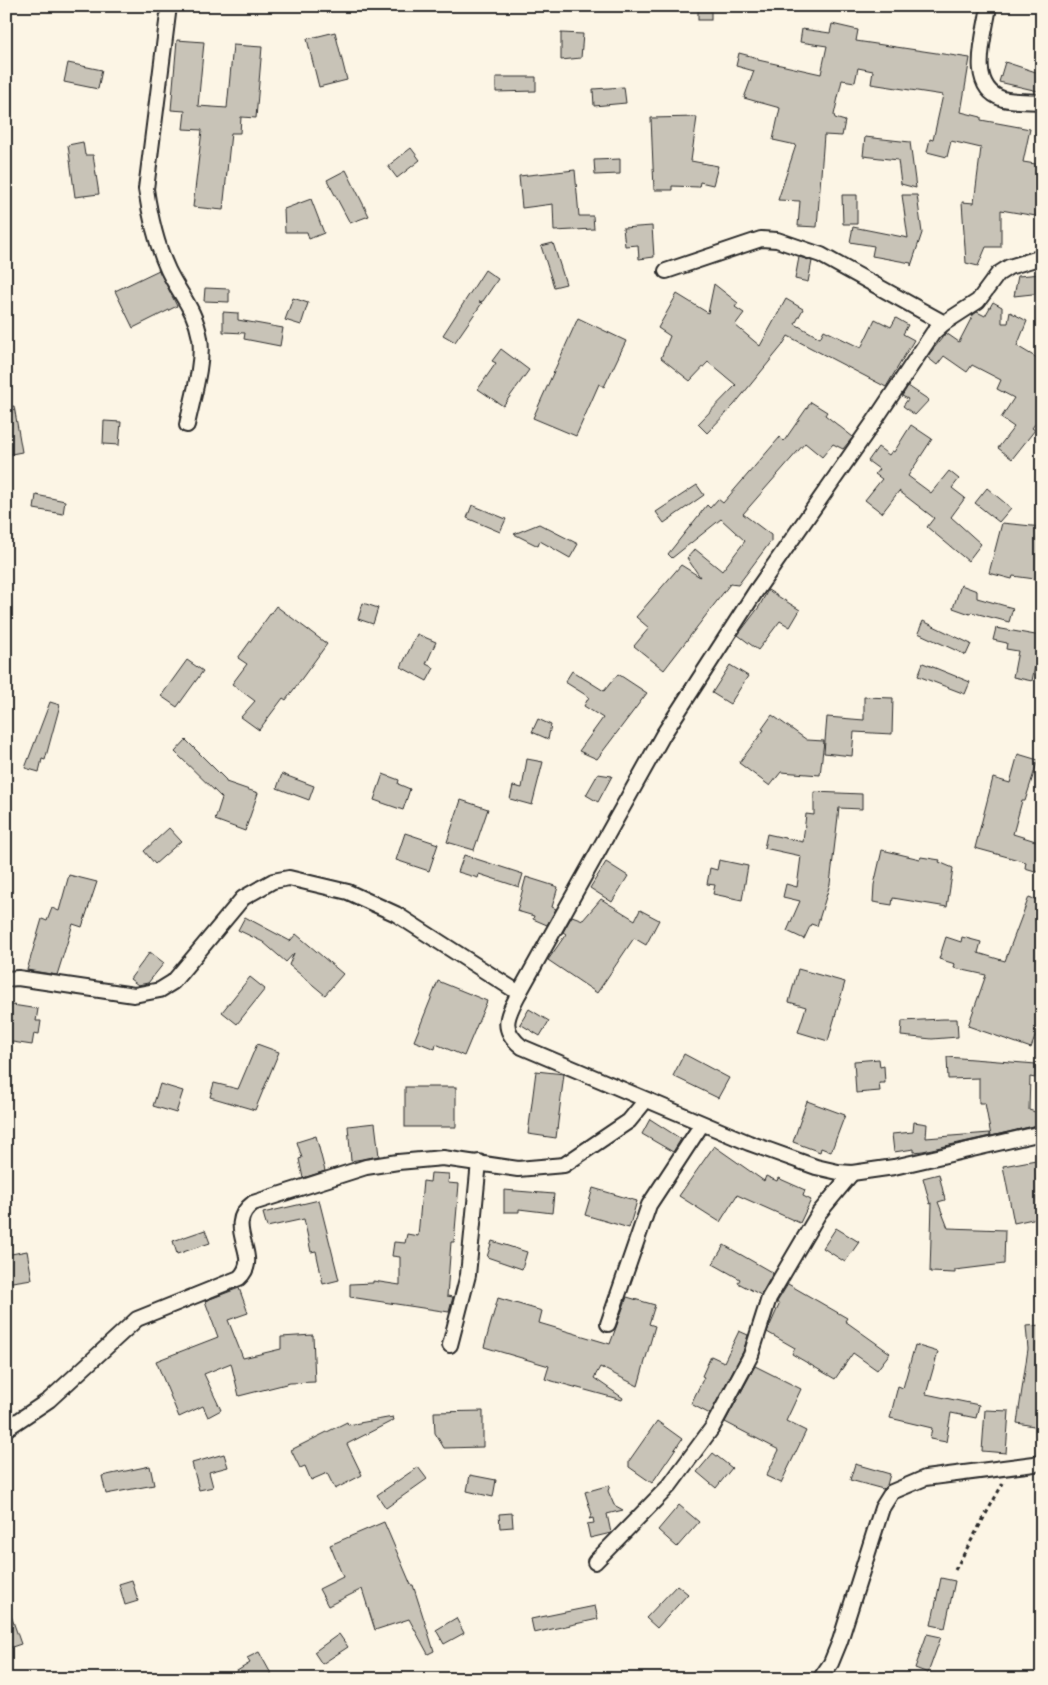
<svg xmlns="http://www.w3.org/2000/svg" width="1048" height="1685" viewBox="0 0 1048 1685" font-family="Delius,sans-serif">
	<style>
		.building { fill: #c8c3b7; stroke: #2b2b2b }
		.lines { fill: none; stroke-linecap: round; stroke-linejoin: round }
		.street-casing { stroke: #2b2b2b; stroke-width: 18 }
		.path { stroke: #2b2b2b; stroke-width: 3; stroke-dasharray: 4 4; stroke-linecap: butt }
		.street { stroke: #fcf5e5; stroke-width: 14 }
	</style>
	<rect width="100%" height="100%" fill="#fcf5e5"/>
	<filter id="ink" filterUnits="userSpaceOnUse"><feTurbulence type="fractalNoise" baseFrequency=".02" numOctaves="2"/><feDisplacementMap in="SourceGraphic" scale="10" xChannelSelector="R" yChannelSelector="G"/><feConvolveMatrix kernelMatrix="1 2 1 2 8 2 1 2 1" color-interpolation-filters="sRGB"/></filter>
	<g filter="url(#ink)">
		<g class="building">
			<rect x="698" y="7" width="13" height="13"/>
			<path d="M832,24l26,6 -2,11 114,17 -9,54 20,5v3l49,9 -7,33 19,3v52l-41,-7v37h-15l-8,19 -12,-3 -4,-61 12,1 7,-55 -30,-7 -4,16 -20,-5 3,-13 3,1 10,-45 -72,-11 2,-13 -15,-3 -3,14 -13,-2 -8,35 1,3 10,3 -3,15 -18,-1 -7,92 -19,-1 2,-25 -22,-1 18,-55 -23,-5 7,-32 -36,-10 10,-27 -18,-5 3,-13 19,5v2l63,14 6,-28 -27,-4 2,-13 28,4z"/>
			<path d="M335,32l12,48 -28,7 -12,-48z"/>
			<path d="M561,33l22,1 -2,24 -20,2z"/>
			<path d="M177,40l27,2 -6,64 29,2 6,-63 29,2 -6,71 -15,-1 -1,16h-9l-8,77 -30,-3 9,-77 -19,-1 2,-18 -14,-1z"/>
			<path d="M1005,62l37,12v18l-43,-10z"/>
			<path d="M68,63l34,7 -4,19 -34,-7z"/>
			<path d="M496,77h40v14l-40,1z"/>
			<path d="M624,87l2,16 -32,3 -1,-17z"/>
			<path d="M697,117l-6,44 27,5 -5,19 -13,-3 -1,5 -27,-1v4h-18l-3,-72z"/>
			<path d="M865,137l45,5 6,46 -15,-4 -3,-24 -35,-4z"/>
			<path d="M83,142l2,13h8l6,39 -24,3 -7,-52z"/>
			<path d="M411,148l9,12 -23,18 -9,-12z"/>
			<path d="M620,159v15l-25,1 -1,-15z"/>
			<path d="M346,170l23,46 -19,7 -23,-43z"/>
			<path d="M575,170l4,46h14l1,13 -40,2 -1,-27 -31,4 -3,-32z"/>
			<path d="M842,195h15v29h-14z"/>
			<path d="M902,195h15l5,38 -11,33v-3l-39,-7 2,-10 -24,-4 3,-15 55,11z"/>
			<path d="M311,199l13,34 -15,6 -2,-7h-22l-1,-23z"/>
			<path d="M652,226l2,31 -15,2 -1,-14 -13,1 -2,-18z"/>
			<path d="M553,243l13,41 -12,3 -13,-41z"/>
			<path d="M799,257l13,4 -4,21 -13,-3z"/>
			<path d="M159,270l18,36 -44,22 -18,-37z"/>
			<path d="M485,270l13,9 -15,22 -4,1 3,1 -27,39 -12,-7z"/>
			<path d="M1042,274v19l-28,3 4,-20z"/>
			<path d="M714,284l24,19 -3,4 9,6 -9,12 25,21 26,-47 17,10 -8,15 25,14 4,-8 37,18 14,-29 16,8 5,-9 12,7 -5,9 11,6 -28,47 -98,-51 -6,10 -48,59 -27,28 -9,-9 38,-39 -28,-23 -18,19 -29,-23 9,-22 -12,-8 19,-34 31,19z"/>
			<path d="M205,288l24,1v13l-25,-1z"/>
			<path d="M293,298l15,5 -7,22 -16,-5z"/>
			<path d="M993,302l9,5v16h6l2,-11 17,9 -10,25 25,15v54l-10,13 3,2 -23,29 -14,-11 16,-21 -13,-9 13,-20 -17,-9 4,-9 -29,-15 -5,7 -23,-16 -7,9 -10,-8 19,-24 13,9 14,-27 4,-3 8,4z"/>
			<path d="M223,312l15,1v7l45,8 -3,18 -36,-7 1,-6 -22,-1z"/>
			<path d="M578,318l48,23 -22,46 -5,-3 -23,52 -43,-18z"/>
			<path d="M501,349l28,21 -26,36 -25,-17 18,-26 -4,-2z"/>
			<path d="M908,386l21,14 -14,15 -12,-9 5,-7 -6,-3z"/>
			<path d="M811,402l16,10 -2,3 28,22 -10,12 -10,-5 -11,13 -17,-14 -62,71 28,21v6l-33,44 -8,-1 -66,86 -30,-24 15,-18 -13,-11 45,-52 19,12 -13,-19 8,-9 27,22 23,-30 -24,-22 -49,39 -4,-4 39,-49 3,3 8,-9 5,4 57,-66 4,4z"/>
			<path d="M14,406l8,46 -16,3v-48z"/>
			<path d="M104,421l17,1 -2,23 -16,-1z"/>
			<path d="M911,425l21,14 -24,37 23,17 18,-22 10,8 -7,9 13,10 -14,19 30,27 -13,17 -41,-34 7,-9 -35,-27 -17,22 -17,-13 17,-21 -7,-5 4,-5 -11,-8 10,-14 11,8 3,-4 2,1z"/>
			<path d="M697,485l7,10 -40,28 -8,-11z"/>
			<path d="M987,488l24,20 -12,14 -24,-19z"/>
			<path d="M36,495l29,6 -2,13 -29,-5z"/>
			<path d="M472,505l34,14 -6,13 -33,-14z"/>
			<path d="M1002,523l40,4v53l-29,-4 -1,3 -23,-6z"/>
			<path d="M539,524l39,20 -8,14 -30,-17 -2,5 -24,-12z"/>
			<path d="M961,585l16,6v7l36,10 -4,14 -38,-10 -1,2 -17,-6z"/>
			<path d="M768,590l32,20 -10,17 -10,-6 -22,29 -20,-15 21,-28z"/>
			<path d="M363,603l15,5 -5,16 -15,-5z"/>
			<path d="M276,606l51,38 -41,56 -3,-2 -24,32 -18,-13 14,-16 -23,-17 15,-20 -9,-6z"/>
			<path d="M923,621l48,23 -5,11 -48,-22z"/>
			<path d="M996,628l45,8 -9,45 -19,-4 5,-26 -12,-2 1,-6 -14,-3z"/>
			<path d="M417,634l19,8 -10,22 8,4 -7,13 -26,-14z"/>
			<path d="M187,660l16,11 -26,36 -16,-11z"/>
			<path d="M923,663l47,19 -5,12 -47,-18z"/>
			<path d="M730,665l18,11 -18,28 -18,-11z"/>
			<path d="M572,671l32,20 14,-17 29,19 -50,66 -18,-8 24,-33 -19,-12 5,-9 -24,-15z"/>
			<path d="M864,697l29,1 -1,36 -38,-2 -2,24 -28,-3 3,-36 37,3z"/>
			<path d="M50,702l10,3 -15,55 -3,-1 -3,13 -14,-4z"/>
			<path d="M772,715l35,25 17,1 -4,34 -39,-3 -11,14 -31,-23 25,-33 -2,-1z"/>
			<path d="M538,719l13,6 -3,14 -16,-7z"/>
			<path d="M186,740l40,40v2l32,11 -13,38 -30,-11 7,-22 -47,-46z"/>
			<path d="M1018,754l20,6 -13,41h-3l-9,33 29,9v30l-17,-5 1,-6 -51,-14 18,-70 17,5z"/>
			<path d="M527,759l16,3 -11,43 -22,-6 3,-13 9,2z"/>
			<path d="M282,774l32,12 -5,14 -32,-12z"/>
			<path d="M383,774l16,6 -1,4 12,5 -7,21 -29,-10z"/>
			<path d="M598,774l14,2 -14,26 -12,-7z"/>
			<path d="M814,792l48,2v15l-23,-1 -9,76 -13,42 -6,-2 -7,15 -17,-8 13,-30 -17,-4 3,-13 11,3 4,-31 -37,-8 3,-14 36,8 3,-28 8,1z"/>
			<path d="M461,800l27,9 -14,41 -27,-8z"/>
			<path d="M169,828l12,13 -26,23 -11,-13z"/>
			<path d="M405,833l33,11 -9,27 -33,-11z"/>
			<path d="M882,850l38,9 1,-2 19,3 -1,2 14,6 -6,39 -54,-9 -1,7 -19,-3 1,-17z"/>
			<path d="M464,855l59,19 -4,13 -40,-13 -1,4 -20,-6z"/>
			<path d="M719,860l29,6 -6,34 -29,-6 2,-9 -8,-1 3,-16 7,2z"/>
			<path d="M606,862l22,14 -16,26 -22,-14z"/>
			<path d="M69,875l28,7 -15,45 -9,-3 -16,51 -30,-5 15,-51 5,2 5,-13 7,3z"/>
			<path d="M526,877l32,10 -6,20 4,2 -9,16 -14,-6 1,-3 -17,-5z"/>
			<path d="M1029,897l13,5v116l-11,30 -63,-22 18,-51 -32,-7 1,-4 -16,-5 7,-22 15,5 1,-5 19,5 -3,11 27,8z"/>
			<path d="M601,899l34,21 5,-10 19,10 -13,25 -12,-7 -37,55 -49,-33 18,-26 -3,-2 9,-16 11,4z"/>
			<path d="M245,917l45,24 6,-7 47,40 -18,21 -36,-30 5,-12 -8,9 -23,-20 -25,-12z"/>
			<path d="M150,952l14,11 -16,20 -10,2 -8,-6z"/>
			<path d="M798,969l47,13 -17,59 -30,-9 8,-25 -17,-5z"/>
			<path d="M250,977l15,12 -28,35 -15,-12z"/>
			<path d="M438,981l49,20 -23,55 -28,-12 -1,5 -21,-8z"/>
			<path d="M6,1004l32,5 -2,12h5l-2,13 -5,-1 -2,12 -26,-4z"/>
			<path d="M529,1009l20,12 -9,15 -20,-12z"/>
			<path d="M942,1019h15l1,18 -26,2 -31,-3 1,-15z"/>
			<path d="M257,1044l22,8 -24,58 -45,-13 4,-14 24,6z"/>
			<path d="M684,1054l45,24 -11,20 -45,-22z"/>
			<path d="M947,1057l89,7 -1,14 -5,-1 -1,33 13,4v10l-51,12 -6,-33h-6v-25l-31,1z"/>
			<path d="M879,1059l1,8 4,-1 1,17h-6l1,8 -24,2 -2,-32z"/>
			<path d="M536,1071l28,3 -8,64 -28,-4z"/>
			<path d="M160,1084l23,7 -7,22 -23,-7z"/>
			<rect x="405" y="1087" width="51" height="40"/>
			<path d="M807,1101l38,14 -14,37 -10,-4 -1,4 -27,-10z"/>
			<path d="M650,1119l31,20 -8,13 -31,-18z"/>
			<path d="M914,1122l13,2 -1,14 64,-5v3l-67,15 -9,1v-3l-20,3 -2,-18 21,-2z"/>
			<path d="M375,1123l4,33 -28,5 -3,-35z"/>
			<path d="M316,1136l9,35 -22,7 -4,-19 3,-1 -5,-16z"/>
			<path d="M714,1146l50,35 2,-5 11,5 1,-3 27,12 -2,6 8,4 -11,23 -63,-28 -17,27 -41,-26z"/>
			<path d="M1036,1160l6,28v29l-28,6 -11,-57z"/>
			<path d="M431,1173l18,1 -1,9 11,1 -5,58h-3l-4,54 6,1 -4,15 -99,-15v-13l23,-1v-2l27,4v-28l-8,-1 2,-14 11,1 2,-9 11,2 5,-55 7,1z"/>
			<path d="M939,1174l6,26 -7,2 10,26 57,2 -1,34 -49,6v3l-25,-1 2,-69 -2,1 -7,-26z"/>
			<path d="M593,1188l44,13 -8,27 -44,-13z"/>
			<path d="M504,1190l50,4 -2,19 -33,-4v3h-15z"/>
			<path d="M319,1200l20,80 -16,4 -7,-33 -5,1 -7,-33 -37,8 -4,-14z"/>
			<path d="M836,1228l23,14 -14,20 -22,-14z"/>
			<path d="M205,1230l5,13 -33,11 -4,-13z"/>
			<path d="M492,1241l35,11 -5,17 -35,-12z"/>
			<path d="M724,1245l49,28 -12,22 -23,-12 2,-4 -27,-15z"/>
			<path d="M27,1251l5,28 -26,4v-28z"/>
			<path d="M788,1284l59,34 -2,3 45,32 -13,17 -24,-17 -18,26 -43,-25 3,-6 -28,-16 12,-27 -2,-3z"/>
			<path d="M239,1288l9,25 -20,7 15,38 38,-9v-12l32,-2 2,47 -25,1 -51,13 -8,-33 -27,11 17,36 -13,7 -5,-11 -24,11 -23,-56 62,-24 -13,-36z"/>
			<path d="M627,1297l28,8 -6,19 6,2 -17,60 -38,-19 -6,11 29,20 -1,2 -77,-21 4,-13 -65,-19 14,-49 44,13 -3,12 71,21z"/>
			<path d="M1042,1325v82l-3,20 -22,-4 11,-74 -2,-23z"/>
			<path d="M739,1331l9,4 -5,17 -33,62 -19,-10 13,-27 -2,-1 9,-20 13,6z"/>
			<path d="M915,1345l23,7 -12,42 53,11 -3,13 -25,-5 -5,29 -16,-3 2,-11 -42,-10 8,-32 5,2z"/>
			<path d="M755,1366l46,23 -15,32 20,10 -25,52 -15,-7 13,-26 -54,-28z"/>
			<path d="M985,1410l24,1 -3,42 -24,-2z"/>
			<path d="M483,1411v36l-39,1 -9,-15 -1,-21z"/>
			<path d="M393,1417l1,3 -47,24 15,31 -27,14 -8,-16 -16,7 -6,-14 -5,2 -9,-18 56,-28 1,3z"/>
			<path d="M657,1421l25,18 -30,44 -23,-16v-6z"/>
			<path d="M713,1453l19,15 -16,20 -19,-16z"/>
			<path d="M224,1454l4,13 -19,5 4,15 -14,3 -7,-27z"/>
			<path d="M855,1464l35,10 -3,11 -4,4 -33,-9z"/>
			<path d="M150,1466l4,19 -48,9 -4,-18z"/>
			<path d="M418,1467l9,12 -41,29 -9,-13z"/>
			<path d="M470,1475l26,5 -3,17 -26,-6z"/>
			<path d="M610,1485l-2,6 6,14 9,5 -16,4 4,19 -21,5 -3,-14 7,-1 -1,-5 -4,1 3,-4 -7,-23z"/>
			<path d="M679,1505l20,17 -22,25 -19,-17z"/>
			<path d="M512,1513l1,14 -13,1 -1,-14z"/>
			<path d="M384,1522l27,63h2l21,66 -6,3 -19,-35 -34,11 -13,-41 -34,17 -9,-17 24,-12 -13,-32z"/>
			<path d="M941,1578l14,3 -10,47 -14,-3z"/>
			<path d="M132,1580l6,21 -13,4 -6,-21z"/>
			<path d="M677,1585l11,9 -31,34 -11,-10z"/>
			<path d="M595,1606l3,13 -64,14 -3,-14z"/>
			<path d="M8,1607l13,37 -15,5v-41z"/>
			<path d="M456,1618l8,15 -20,11 -8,-14z"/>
			<path d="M339,1634l9,13 -26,17 -8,-12z"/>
			<path d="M927,1634l14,3 -13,36 -13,-5z"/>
			<path d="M259,1652l15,27h-50l26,-16 -3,-5z"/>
		</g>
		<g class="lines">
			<defs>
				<g id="street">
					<path d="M169,6l-23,183c4,27 10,55 22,81 12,25 27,39 32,68 4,25 -8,62 -13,87"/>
					<path d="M989,6c-4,29 -23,81 14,93 12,3 27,2 39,3"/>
					<path d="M1042,257l-33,10 -11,7 -20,27 -34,22 -11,10 -60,90 -117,168 -93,144 -144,258c-12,23 -20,36 3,54l227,96 67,24 22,5 14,1 42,-6 148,-34"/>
					<path d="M666,271l95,-32 16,1 44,15 123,68"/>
					<path d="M6,979l12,-1 116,17 26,-5 13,-8 70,-84 30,-17 16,-3 59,14 48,22 123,79"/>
					<path d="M608,1324l41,-119 53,-81"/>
					<path d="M450,1345l18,-70 11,-113"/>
					<path d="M6,1429l43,-29 88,-81 102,-41c25,-22 -18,-51 14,-75l113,-36 32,-5 45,-4 75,11 46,-4 65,-44 17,-21"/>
					<path d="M595,1562l75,-77 42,-57 39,-73 18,-57 50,-85 33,-40"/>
					<path d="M820,1679l11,-16 9,-22 42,-133 10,-16 33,-14 117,-15"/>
				</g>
			</defs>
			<use href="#street" class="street-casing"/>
			<path class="path" d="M955,1570l48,-87"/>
			<use href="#street" class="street"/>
		</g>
	</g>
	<rect width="1048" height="1685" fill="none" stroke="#fcf5e5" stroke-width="25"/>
	<rect x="12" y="12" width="1023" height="1660" fill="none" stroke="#2b2b2b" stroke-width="2" filter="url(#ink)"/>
</svg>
